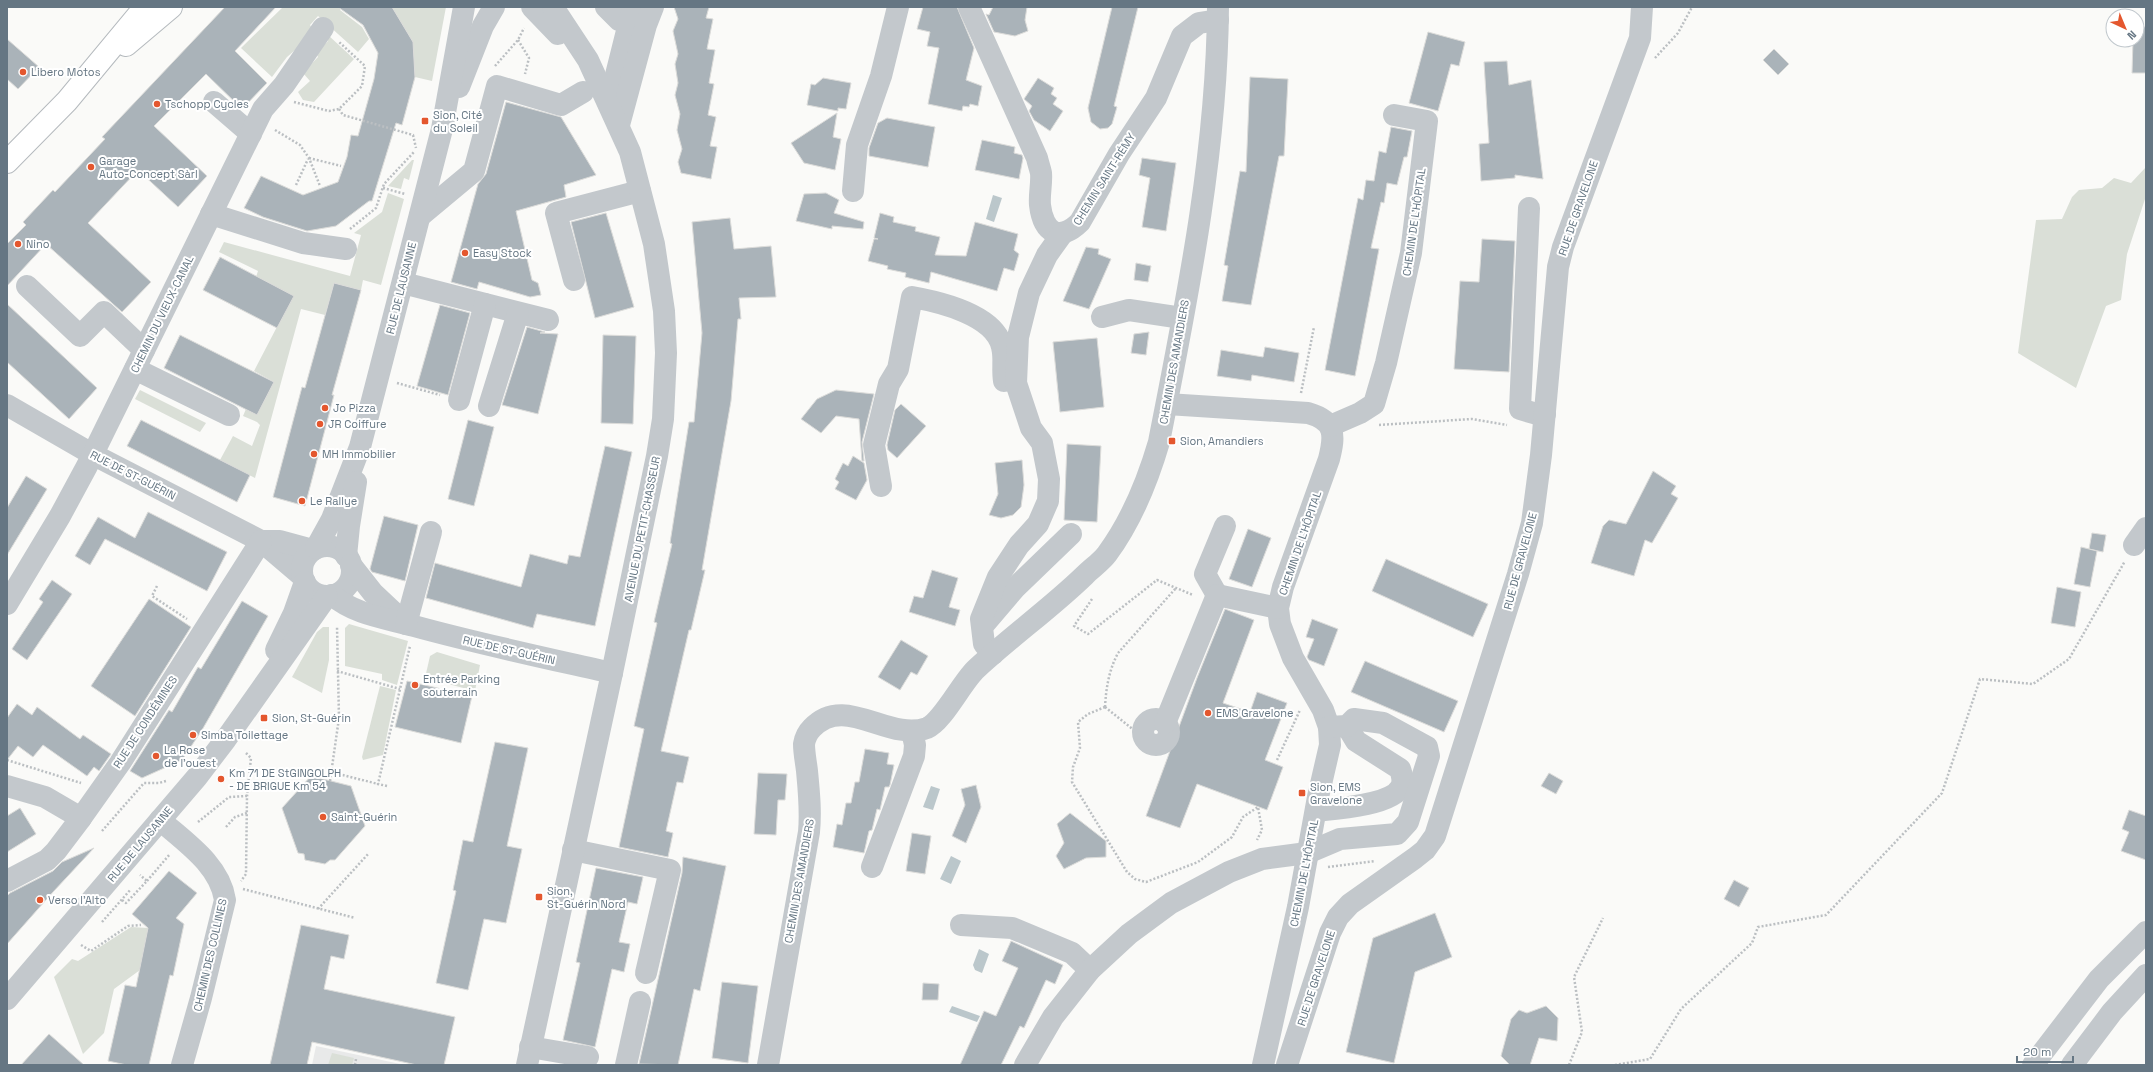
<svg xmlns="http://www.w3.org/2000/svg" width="2153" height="1072" viewBox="0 0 2153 1072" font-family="'Space Grotesk',sans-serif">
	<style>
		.built { fill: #e8e9e9 }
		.green { fill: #dadfd7 }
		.water { fill: #bbc7cb }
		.building { fill: #aab3b9; stroke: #dcdcda }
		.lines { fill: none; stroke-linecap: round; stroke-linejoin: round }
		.major-casing { stroke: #b5babe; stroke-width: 24 }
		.path { stroke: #bbbfc2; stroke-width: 2.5; stroke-dasharray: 2 2; stroke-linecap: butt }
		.minor { stroke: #c3c8cc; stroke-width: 22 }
		.major { stroke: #fff; stroke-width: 22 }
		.poi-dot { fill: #e4572e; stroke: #fff; stroke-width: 1.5 }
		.labels { text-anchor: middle; stroke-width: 4; stroke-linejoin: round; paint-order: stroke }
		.poi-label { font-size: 11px; fill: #657683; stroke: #fff; text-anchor: start }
		.street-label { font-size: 11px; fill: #657683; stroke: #fff }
	</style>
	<rect width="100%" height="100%" fill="#fafaf8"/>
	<path class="built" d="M316,1046l89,19h-93z"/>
	<g class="green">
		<path d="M283,7h58l-1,3 22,17 7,12 -11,13 -40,-36 -8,9 5,8 -28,24 -15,20 -31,-29z"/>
		<path d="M392,7h54l-14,74 -17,-4 -2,-35z"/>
		<path d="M328,35l26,24 -40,43 -11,-2 -5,-8 12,-11 -7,-8 15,-16 -2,-4 12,-12 -2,-3z"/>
		<path d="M412,160h2l-5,20 -5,-2 -3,11 -13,-3z"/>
		<path d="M2146,167v29l-19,58 -6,46 -15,6 -30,82 -58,-35 18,-133 26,-1 10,-22 7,-7 23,-2 12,-10 17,5z"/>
		<path d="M388,193l16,6 -23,86 -18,-5 -2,10 -27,-7 -9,32 -24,-6 -46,169 -35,-18 13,-24 19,10 8,-21 -3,-3 -14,-6 3,-7 11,5 17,-32 -20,-11 39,-75 -37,-19 2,-6 -39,-19 5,-10 126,34 11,-41 -7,-2 28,-21z"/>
		<path d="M140,390l66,33 -6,9 -65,-33z"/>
		<path d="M349,624l59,17 -11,44 -15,-5v-6l-37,-8v-38z"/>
		<path d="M323,627h6v33l-7,33 -30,-16 25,-45z"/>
		<path d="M437,652l43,13 -5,26 -50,-13 5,-22z"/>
		<path d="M380,686l16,4 -13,65 -20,5 -1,-3z"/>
		<path d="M131,927l17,1 -8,42 -26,19 -10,44 -21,21 -29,-77 18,-18 6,2z"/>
		<path d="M332,1053l22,5 -2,7h-24z"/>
	</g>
	<g class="water">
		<path d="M993,195l9,3 -8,24 -8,-3z"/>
		<path d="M931,786l9,3 -7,21 -10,-3z"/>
		<path d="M951,856l10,5 -10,23 -11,-5z"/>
		<path d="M979,949l10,5 -7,19 -7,-3 -2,-5z"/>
		<path d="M952,1006l28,10 -3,6 -28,-10z"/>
	</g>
	<g class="building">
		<path d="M225,7h51l-41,44 32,32 -25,26 -36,-35 -52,52 53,50 -29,31 -40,-37 -50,53 63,59 -29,30 -76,-68 -39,42v-42l19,-19 -3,-3 30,-32 2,2 50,-53 -3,-2z"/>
		<path d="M338,7h54l21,35 2,35 -13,48 -6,-2 -24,78h-3l-33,25 -29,5 -44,-14 -19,-9 17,-32 42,19 35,-13 9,-25 4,-22 7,1 16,-57 4,-26 -15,-28z"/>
		<path d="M674,7h35l-3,11 7,1 -6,30 8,1 -6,33 5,1 -6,31 8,2 -6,29 7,1 -6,32 -30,-6 -3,-11 4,-13 -5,-19 3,-16 -5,-19 3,-12 -3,-19 3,-10 -5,-23 5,-12z"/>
		<path d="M923,7h34l17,41 -8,32 16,6 -4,20 -8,-2 -1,3 -6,-1 -1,5 -34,-7 11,-56 -12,-2 3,-14 -13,-3z"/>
		<path d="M993,7h34l-2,13 3,11 -13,5 -21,-4 -8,-18 3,1z"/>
		<path d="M1112,7h26l-24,99 3,1 -5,17 -4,4 -8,1 -9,-7 -3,-14z"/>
		<path d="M2137,27h9v46h-14l1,-33h4z"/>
		<path d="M1428,32l37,10 -6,24 -8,-2 -13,47 -29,-8z"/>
		<path d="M7,39l32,28 -21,22 -11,-10z"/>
		<path d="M1774,49l15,15 -11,11 -15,-15z"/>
		<path d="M1507,61l2,24 22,-5 12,99 -28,-4v3l-34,3 -2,-37 10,-1 -5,-81z"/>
		<path d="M1250,77l38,2 -4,77h-5l-28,149 -29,-4 6,-35 -4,-1 16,-94 6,1z"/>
		<path d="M823,78l28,5 -5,26 -8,-1v3l-31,-6 4,-21 4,1z"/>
		<path d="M1038,78l16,10 -3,6 6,4 -4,6 10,7 -13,20 -16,-11 -5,-9 3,-5 -8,-7z"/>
		<path d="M506,102l55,15 35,58 -32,10 2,12 -50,14 16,69 6,3 3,12 -11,2 -51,-15 -2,7 -26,-7 27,-98 8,-10z"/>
		<path d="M837,113l-4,24 8,2 -6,31 -31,-7 -13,-20z"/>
		<path d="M887,118l48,9 -7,40 -59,-11v-8l9,-25z"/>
		<path d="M1391,127l21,4 -5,26h-3l-7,28 -10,-2 -3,20 -3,-1 -10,46 8,1 -24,127 -30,-6 33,-172 5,2 3,-20 8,1 5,-30 7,2z"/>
		<path d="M982,140l33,7 -1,6 8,2 1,3 -4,21 -44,-9z"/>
		<path d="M1142,158l34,5 -10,68 -24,-4 8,-49 -11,-3z"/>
		<path d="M826,193l13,7 -5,13 30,9 -1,7 -31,-3v3l-36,-8 8,-27z"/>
		<path d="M606,213l28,94 -39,11 -24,-96z"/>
		<path d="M880,213l14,4 -1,5 23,5 -1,4 25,6 -5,18 31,1 9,-34 43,12 -4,16 5,4 -5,17 -10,-3 -7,23 -66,-19 -2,11 -24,-6 1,-4 -19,-4 1,-3 -20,-5 6,-22h4l-4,-1z"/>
		<path d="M730,218l4,31 37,-3 5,51 -37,1 2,21h-3l-7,82 -29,169h3l-14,60h-2l-28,121 28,6 -6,26 -6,-1 -11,49 7,2 -5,24 -49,-10 25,-118 -10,-3 23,-103 -3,-1 18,-78 -2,-1 19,-121h5l8,-89 -10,-111z"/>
		<path d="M1482,239l33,2 -6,131 -55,-3 6,-88 19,1z"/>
		<path d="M1086,247l13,2 -1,5 13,5 -22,50 -26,-8z"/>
		<path d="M220,257l74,39 -17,32 -74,-38z"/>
		<path d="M1136,263l15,3 -3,16 -14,-2z"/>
		<path d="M334,283l27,7 -29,105h2l-29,111 -32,-9 29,-110 3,1z"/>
		<path d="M7,304l90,84 -28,31 -62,-57z"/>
		<path d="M440,305l30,8 -22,82 -31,-9z"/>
		<path d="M527,327l18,5 -5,1 18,1 -20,80 -36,-9z"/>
		<path d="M1149,332l-3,23 -15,-2 3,-19z"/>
		<path d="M180,335l94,47 -17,33 -93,-47z"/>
		<path d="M603,335l33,1 -3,88 -32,-1z"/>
		<path d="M1097,338l7,69 -44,5 -7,-70z"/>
		<path d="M1265,347l34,6 -5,29 -42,-7 -1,6 -34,-5 4,-26 42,7z"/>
		<path d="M836,390l38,4 -12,48 2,19h-2l-3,-42 -23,-3 -15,17 -20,-14 16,-20z"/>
		<path d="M901,404l25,22 -29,32 -9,-8 -1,-5 8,-35z"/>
		<path d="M141,420l109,55 -13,27 -110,-56z"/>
		<path d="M468,420l26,7 -20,79 -26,-7z"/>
		<path d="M1067,444l34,2 -4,76 -33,-2z"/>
		<path d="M605,446l27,6 -37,174 -58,-12 -4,14 -107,-30 9,-35 86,24 9,-33 37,10 2,-9 11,2z"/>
		<path d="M853,456l11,7 3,17 -11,20 -21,-11 4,-7 -4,-3 8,-16 5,3z"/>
		<path d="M1022,460l2,25 -3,22 -8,8 -12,3 -12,-3 9,-21 -3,-31z"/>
		<path d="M1653,471l23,15 -5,8 7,4 -26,45 -7,-3 -11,36 -43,-13 12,-37 6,-6 17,4z"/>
		<path d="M26,476l21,13 -40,66v-47z"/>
		<path d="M148,512l79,40 -20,39 -102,-52 -15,26 -15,-9 23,-39 37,21z"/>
		<path d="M384,516l34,9 -13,56 -33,-9 -2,-3z"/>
		<path d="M1248,529l23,9 -19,49 -23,-8z"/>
		<path d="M2092,533l14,2 -3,17 -14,-3z"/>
		<path d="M2081,547l16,4 -7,36 -16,-3z"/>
		<path d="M1386,559l102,45 -15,33 -101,-46z"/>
		<path d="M932,570l26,8 -9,29 11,3 -5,16 -46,-14 5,-16 9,2z"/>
		<path d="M52,580l20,14 -45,66 -15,-11 31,-47 -4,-3z"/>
		<path d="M2057,587l24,5 -6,35 -24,-4z"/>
		<path d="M149,599l42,28 -56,89 -44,-30z"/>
		<path d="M242,601l26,15 -66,114 -20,30 -40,18 -12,-7 39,-61 3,2 26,-45 3,2z"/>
		<path d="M1225,609l29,11 -31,83 27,9 7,-20 30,11 -22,57 18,7 -16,43 -70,-26 -17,44 -34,-12 51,-138z"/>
		<path d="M1312,619l26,10 -14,37 -15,-6 -2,-3 7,-18 -8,-2z"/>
		<path d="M901,640l27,16 -11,19 -6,-3 -11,18 -22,-13z"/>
		<path d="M1365,661l93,40 -14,31 -93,-40z"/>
		<path d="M407,681l65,15 -11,47 -66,-16z"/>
		<path d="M17,704l15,11 5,-8 43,32 3,-4 28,19 -12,17 -5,-4 -7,9 -44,-31 -10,12 -15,-11 -11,14v-42z"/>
		<path d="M495,742l33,6 -21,98 15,3 -16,74 -22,-4 -16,71 -32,-7 20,-92 -3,-1 10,-50 10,2z"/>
		<path d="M865,749l24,4 -2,11 7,1 -4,20 -1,2h-4l-5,23 -3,-1 -5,21 -3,1 -5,22 -31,-6 4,-23 5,1 4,-22h5l4,-21h4z"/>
		<path d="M758,773l29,1 -2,26h-7l-2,35 -22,-1z"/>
		<path d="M1549,773l14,8 -7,13 -15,-8z"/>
		<path d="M311,776l40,10 14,40 -30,34h-5l-5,4 -20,-4 -1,-6 -6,-1 -16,-45z"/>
		<path d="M976,785l5,22 -15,36 -14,-7 13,-31 -4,-16z"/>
		<path d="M20,808l16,26 -29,18v-36z"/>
		<path d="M2129,810l17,6v44l-25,-9 8,-19 -7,-3z"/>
		<path d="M1070,813l36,28v16l-20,1 -22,11 -8,-13 8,-13 -7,-19z"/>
		<path d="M912,833l19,3 -6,38 -19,-3z"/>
		<path d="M94,848l-41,44 -46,52v-48l3,-3 43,-22 9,-9z"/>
		<path d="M683,857l43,9 -26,125 -6,-2 -16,76 -39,-1 43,-191z"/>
		<path d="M596,868l47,9 -6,27 -9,-2 -9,40 11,2 -6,28 -12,-3 -17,78 -32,-7 17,-77 -4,-1z"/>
		<path d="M169,871l28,22 -21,25 8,6 -11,52 -3,-1 -21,90h-22l-19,-4 17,-76 11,2 12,-59 -16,-14z"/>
		<path d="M1734,880l15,8 -10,19 -15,-8z"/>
		<path d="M1435,913l17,44 -37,15 -21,91 -48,-11 27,-114z"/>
		<path d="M301,925l48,10 -5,24 -13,-3 -7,33 131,28 -11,48h-27l-105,-23 -5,23h-37z"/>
		<path d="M1011,941l52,24 -8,19 -9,-4 -22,48 -4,-2 -19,39h-41l24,-54 12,5 22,-48 -16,-7z"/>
		<path d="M722,982l36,4 -10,77 -36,-5z"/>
		<path d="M923,983l16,1 -1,16h-16z"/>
		<path d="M1546,1006l12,12 -1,23 -18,-3 -9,27h-20l-9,-9 10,-37 8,-9 8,3z"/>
		<path d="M49,1034l35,31h-63z"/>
	</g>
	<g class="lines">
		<defs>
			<g id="major">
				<path d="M126,45l45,-38"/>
				<path d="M7,162l60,-61 78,-94"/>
			</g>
		</defs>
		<use href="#major" class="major-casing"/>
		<g class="path">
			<path d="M518,40l11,18 -4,16"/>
			<path d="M1655,58l23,-25 14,-26"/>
			<path d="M495,66l23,-26 6,-12"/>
			<path d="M294,102l35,9 10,-2 23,-23 3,-20 -26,-24"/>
			<path d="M339,109l4,6 70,20 3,13"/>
			<path d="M275,130l25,15 9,13 11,28"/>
			<path d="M309,158l32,8"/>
			<path d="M296,185l12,-26"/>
			<path d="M383,188l22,6"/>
			<path d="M350,229l26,-21 8,-24 30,-32"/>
			<path d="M397,383l43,12"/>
			<path d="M1301,393l13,-66"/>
			<path d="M1379,425l93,-6 35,6"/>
			<path d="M157,586l-5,10 35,23"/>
			<path d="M1092,599l-18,27 14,8 69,-54 36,15"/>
			<path d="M337,671l63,18"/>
			<path d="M1105,707l-17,7 -10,8 2,26 -7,19 -1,15 55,90 8,7 11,3 52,-20 34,-25 11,-20 15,-10 4,23 -5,10"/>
			<path d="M1105,707c1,-19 4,-37 13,-54l58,-65"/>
			<path d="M1105,707l40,32"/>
			<path d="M246,753l5,5 -4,38"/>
			<path d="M7,760l74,23"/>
			<path d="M1277,760l23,-50"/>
			<path d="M331,772l47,12"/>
			<path d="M330,781l9,-63 -2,-92"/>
			<path d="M387,786l-9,-2 32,-138"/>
			<path d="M198,822l31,-25 18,-1 -1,78 -5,7"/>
			<path d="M226,827l9,-10 12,-4"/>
			<path d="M102,831l42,-48h15l7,-2"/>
			<path d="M1328,867l47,-6"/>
			<path d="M147,881l23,-27"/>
			<path d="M243,889l112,29"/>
			<path d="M122,900l4,3 21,-22 -7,-6"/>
			<path d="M318,909l51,-56"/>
			<path d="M102,922l29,-33"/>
			<path d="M81,945l10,6 37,-25 13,-1"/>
			<path d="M355,1065l1,-6"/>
			<path d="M1569,1065l13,-33 -8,-55 29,-59"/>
			<path d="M1615,1065l35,-6 31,-50 71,-66 6,-16 68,-12 116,-122 38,-114 53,5 36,-25 56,-98"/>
		</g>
		<g class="minor">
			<path d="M532,7l26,27"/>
			<path d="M606,7l13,13"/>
			<path d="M969,7l68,151c1,5 3,10 4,15 1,10 -2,21 -1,32 3,27 19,38 40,17l39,-68 37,-56 26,-62 17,-13 19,-3"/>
			<path d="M459,87l24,-61 11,-19"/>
			<path d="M214,102l37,32"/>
			<path d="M609,103l24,-96"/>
			<path d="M619,125l27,-100 7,-18"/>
			<path d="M853,191l4,-46 24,-69 17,-69"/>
			<path d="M1529,208l-9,201 17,5h8"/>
			<path d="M211,214l92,29 43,6"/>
			<path d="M420,216l54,-45 23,-85 64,19 22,-13"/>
			<path d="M574,280l-18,-67 84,-22"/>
			<path d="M403,283l145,37"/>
			<path d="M27,286l53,50 24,-24 40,38"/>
			<path d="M1102,317l27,-7 53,8"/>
			<path d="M135,369l94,46"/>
			<path d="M459,400l26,-96"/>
			<path d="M1167,404l141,9c28,8 27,22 21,46l-46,128 -5,21 2,16 13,34 30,52 6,17 1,18 -12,52 -20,110 -35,158"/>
			<path d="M7,405l85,49 169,87 41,35"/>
			<path d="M489,406l29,-93"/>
			<path d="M1330,426l30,-13 14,-9 12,-41 25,-110 16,-132 -33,-6"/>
			<path d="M881,486l-7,-41 15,-61 9,-15 14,-72c28,5 83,18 90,50 3,11 0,22 2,34"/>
			<path d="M261,541h19l33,9"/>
			<path d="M2134,545l12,-17"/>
			<circle cx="327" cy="571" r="25"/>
			<path d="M316,548l16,-29 28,-72 82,-318 22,-122"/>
			<path d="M346,556l3,-30 7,-44"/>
			<path d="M351,565l22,28 33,31"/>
			<path d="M332,595c23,20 54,23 82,31 65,18 132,32 198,47"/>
			<path d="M1217,595l-12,-21 20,-48"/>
			<path d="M7,604l53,-88 27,-50 176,-357 21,-24 39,-57"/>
			<path d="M986,622l29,-34 56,-54"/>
			<path d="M406,624l25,-92"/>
			<path d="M276,650l18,-37 11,-31"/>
			<path d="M993,654l-9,-10 -3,-25 17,-42 21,-32 19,-21 10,-23 1,-22 -7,-36 -11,-15 -15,-45 2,-46 11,-44 18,-38 15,-21"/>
			<circle cx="1156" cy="732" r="13"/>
			<path d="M1165,723l52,-128 61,13"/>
			<path d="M7,786l38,11 36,21"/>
			<path d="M1316,811c18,-2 76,-6 85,-24 3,-6 1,-12 -1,-18l-44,-28 -9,-15"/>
			<path d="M160,820c25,22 60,45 65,80l-24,98 -19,67"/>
			<path d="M573,850l97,20 -24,103"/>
			<path d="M872,867l42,-111 1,-11 -3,-14"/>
			<path d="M7,881l40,-21 9,-9 25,-33 39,-55 141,-222"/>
			<path d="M961,925l51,3 60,25 18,17"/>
			<path d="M7,999l190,-222 29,-38 101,-143"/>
			<path d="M530,1047l58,10"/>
			<path d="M527,1065l85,-392 45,-217 6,-37 3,-66 -2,-42 -10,-67 -24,-92 -42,-92 -35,-53"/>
			<path d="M626,1065l14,-63"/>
			<path d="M768,1065l41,-233c2,-21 0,-40 -2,-61 -1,-9 -3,-18 -3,-27 1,-6 4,-12 8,-16 33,-35 76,14 115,0 15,-6 34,-44 48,-58 35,-33 75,-61 110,-95 7,-7 16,-13 22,-21 25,-34 40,-71 52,-112 28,-143 58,-288 59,-435"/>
			<path d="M1025,1065l28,-48 37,-47 39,-36 42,-31 58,-31 33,-13 45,-6 33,-14 57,-5 11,-12 21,-66 -2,-9 -44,-24 -29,-4 -7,7 -18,1"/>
			<path d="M1287,1065l43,-132 8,-16 12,-13 65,-46 10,-8 10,-14 83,-262 14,-51 9,-68 17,-188 5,-20 77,-209 2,-31"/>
			<path d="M2033,1065l66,-86 47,-47"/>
			<path d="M2072,1065l40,-53 34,-37"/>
		</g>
		<use href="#major" class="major"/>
	</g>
	<g class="poi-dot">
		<circle cx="23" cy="72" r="4"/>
		<circle cx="157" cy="104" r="4"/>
		<rect x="421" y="117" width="8" height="8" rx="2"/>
		<circle cx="91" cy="167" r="4"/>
		<circle cx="18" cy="244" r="4"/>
		<circle cx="465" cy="253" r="4"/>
		<circle cx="325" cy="408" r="4"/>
		<circle cx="320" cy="424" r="4"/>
		<rect x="1168" y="437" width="8" height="8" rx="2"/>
		<circle cx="314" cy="454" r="4"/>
		<circle cx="302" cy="501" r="4"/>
		<circle cx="415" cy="685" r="4"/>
		<circle cx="1208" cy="713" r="4"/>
		<rect x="260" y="714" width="8" height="8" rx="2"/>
		<circle cx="193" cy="735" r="4"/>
		<circle cx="156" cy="756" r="4"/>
		<circle cx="221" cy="779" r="4"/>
		<rect x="1298" y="789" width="8" height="8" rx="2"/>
		<circle cx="323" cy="817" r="4"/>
		<rect x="535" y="893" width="8" height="8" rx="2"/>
		<circle cx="40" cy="900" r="4"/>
	</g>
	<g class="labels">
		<g class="poi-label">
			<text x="31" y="76">Libero Motos</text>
			<text x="165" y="108">Tschopp Cycles</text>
			<text x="433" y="119">Sion, Cité<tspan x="433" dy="13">du Soleil</tspan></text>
			<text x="99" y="165">Garage<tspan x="99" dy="13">Auto-Concept Sàrl</tspan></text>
			<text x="26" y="248">Nino</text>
			<text x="473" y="257">Easy Stock</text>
			<text x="333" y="412">Jo Pizza</text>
			<text x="328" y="428">JR Coiffure</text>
			<text x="1180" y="445">Sion, Amandiers</text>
			<text x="322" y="458">MH Immobilier</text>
			<text x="310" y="505">Le Rallye</text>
			<text x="423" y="683">Entrée Parking<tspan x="423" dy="13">souterrain</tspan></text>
			<text x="1216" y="717">EMS Gravelone</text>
			<text x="272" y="722">Sion, St-Guérin</text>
			<text x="201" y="739">Simba Toilettage</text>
			<text x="164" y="754">La Rose<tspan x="164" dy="13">de l'ouest</tspan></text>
			<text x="229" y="777">Km 71 DE StGINGOLPH<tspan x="229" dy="13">- DE BRIGUE Km 54</tspan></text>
			<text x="1310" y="791">Sion, EMS<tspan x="1310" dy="13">Gravelone</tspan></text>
			<text x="331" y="821">Saint-Guérin</text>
			<text x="547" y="895">Sion,<tspan x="547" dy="13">St-Guérin Nord</tspan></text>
			<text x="48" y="904">Verso l'Alto</text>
		</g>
		<g class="street-label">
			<text transform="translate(1104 179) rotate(-58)" y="4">CHEMIN SAINT-RÉMY</text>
			<text transform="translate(1578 208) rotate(-71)" y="4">RUE DE GRAVELONE</text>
			<text transform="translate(1414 222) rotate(-82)" y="4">CHEMIN DE L'HÔPITAL</text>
			<text transform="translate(401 288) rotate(-76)" y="4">RUE DE LAUSANNE</text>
			<text transform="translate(162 314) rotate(-64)" y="4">CHEMIN DU VIEUX-CANAL</text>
			<text transform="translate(1174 362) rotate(-80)" y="4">CHEMIN DES AMANDIERS</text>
			<text transform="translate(133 475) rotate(27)" y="4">RUE DE ST-GUÉRIN</text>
			<text transform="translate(642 529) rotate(-79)" y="4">AVENUE DU PETIT-CHASSEUR</text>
			<text transform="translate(1300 543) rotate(-71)" y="4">CHEMIN DE L'HÔPITAL</text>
			<text transform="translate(1520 561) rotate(-75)" y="4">RUE DE GRAVELONE</text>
			<text transform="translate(509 650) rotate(13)" y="4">RUE DE ST-GUÉRIN</text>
			<text transform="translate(145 722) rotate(-57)" y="4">RUE DE CONDÉMINES</text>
			<text transform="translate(140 844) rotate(-50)" y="4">RUE DE LAUSANNE</text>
			<text transform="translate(1304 873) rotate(-79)" y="4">CHEMIN DE L'HÔPITAL</text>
			<text transform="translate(799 881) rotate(-80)" y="4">CHEMIN DES AMANDIERS</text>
			<text transform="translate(210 955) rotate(-77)" y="4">CHEMIN DES COLLINES</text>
			<text transform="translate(1316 978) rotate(-72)" y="4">RUE DE GRAVELONE</text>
		</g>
	</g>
	<rect width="2153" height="1072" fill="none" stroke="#657683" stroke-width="16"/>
	<g transform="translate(2125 28) rotate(136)"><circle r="19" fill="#ffffff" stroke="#c1c8cd"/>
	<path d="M0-3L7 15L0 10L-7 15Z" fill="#e4572e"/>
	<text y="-6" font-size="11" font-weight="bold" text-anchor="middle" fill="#657683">N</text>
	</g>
	<path d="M2017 1056v6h56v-6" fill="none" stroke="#657683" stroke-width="2"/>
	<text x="2023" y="1056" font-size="12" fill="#657683" stroke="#ffffff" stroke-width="3" paint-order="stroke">20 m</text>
</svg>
